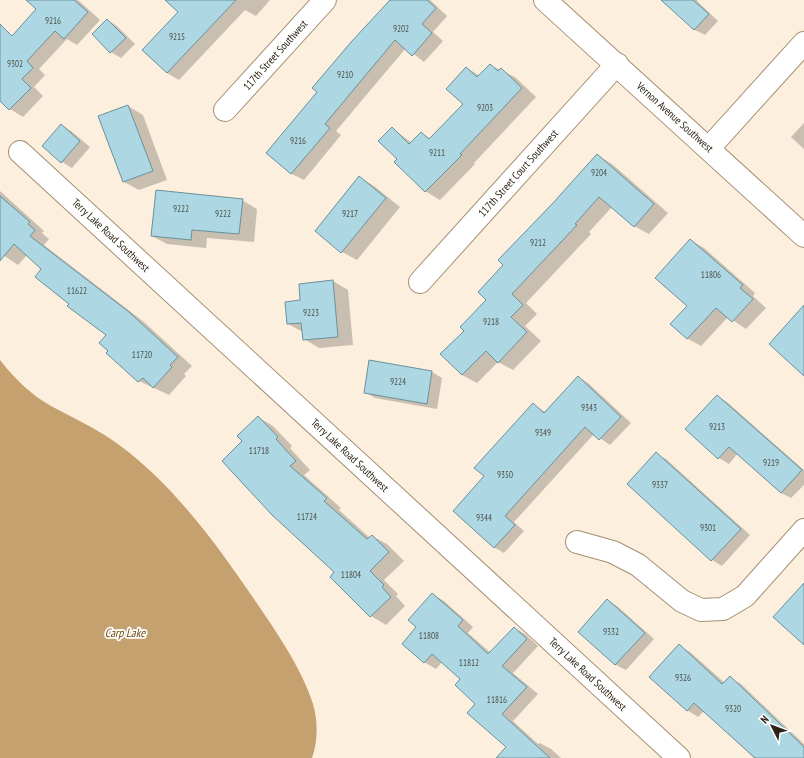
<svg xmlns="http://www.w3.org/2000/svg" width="804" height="758" viewBox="0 0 804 758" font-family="'PT Sans Narrow',sans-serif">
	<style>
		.water { fill: #c6a170 }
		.shadow { fill: #0003 }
		.building { fill: #add7e2; stroke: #69919c }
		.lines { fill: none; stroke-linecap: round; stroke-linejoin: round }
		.street-casing { stroke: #a48f74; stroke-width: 24 }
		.secondary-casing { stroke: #a48f74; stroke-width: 24 }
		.street { stroke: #fff; stroke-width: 22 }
		.secondary { stroke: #fff; stroke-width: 22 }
		.labels { text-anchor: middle; stroke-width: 3.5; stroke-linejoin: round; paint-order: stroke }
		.number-label { font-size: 9px; fill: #4c504a }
		.street-label { font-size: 11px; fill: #2b2317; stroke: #fff }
		.water-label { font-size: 12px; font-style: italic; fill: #714d11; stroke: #fff }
	</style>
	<rect width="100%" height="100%" fill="#fcefdd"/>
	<path class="water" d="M0,360c14,18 31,35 51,46 24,13 49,24 71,41 55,42 95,98 134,155 21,31 45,65 57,102 5,17 5,38 -1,54h-312z"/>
	<g class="shadow">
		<path d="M40,0h38l22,20 -23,25 -10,-6 -28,30 6,6 -11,12 9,9 -20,21 -13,-8 -10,-10v-52l12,-10 25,-28z"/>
		<path d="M209,0h61l-14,16 -11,-6 -66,70 -12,-7 -24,-23z"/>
		<path d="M393,0h37l17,16 -14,16 10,9 -19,21 -18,-14 -70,83 5,4 -37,45 -12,-6 -25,-21z"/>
		<path d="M662,0h36l-1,1 21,20 -13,14 -10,-5z"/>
		<path d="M107,20l10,6 18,18 -14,14 -10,-6z"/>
		<path d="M490,65l25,12 21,20 -62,66 1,1 -35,36 -15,-9 -27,-32 -6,-31 20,15 9,-10 10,6 33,-35 3,-36 13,8z"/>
		<path d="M128,106l15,9 24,65 -28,10 -15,-8z"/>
		<path d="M804,123v26l-13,-12z"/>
		<path d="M61,125l10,6 19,16 -18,21 -10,-6 -19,-16z"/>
		<path d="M597,155l15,9 56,49 -19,21 -15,-8 -22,-19 -23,25 2,2 -65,69 11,11 -12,12 16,15 -28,29 -15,-8 -21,21 -15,-8 3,-44 22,-31 18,-35 49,-61z"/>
		<path d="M359,177l15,9 26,21 -43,53 -15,-8z"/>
		<path d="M0,191l44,40 -2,2 7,6 -5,6 100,77 48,44 -8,8 2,2 -17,19 -30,-14 -29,-31 -2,-15 -38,-32 -28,-34 -15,-14 -9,10 -18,-12z"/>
		<path d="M242,200l15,9 -3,33 -47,-4 -1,10 -39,-4 -15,-8z"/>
		<path d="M690,240l14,8 51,45 -2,3 13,12 -20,21 -18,-12 -27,29 -13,-7 -16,-15 16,-18z"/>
		<path d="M333,281l15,9 5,55 -34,3 -15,-9 -1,-7 -15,-8 13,-23z"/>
		<path d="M370,361l62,11 10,6 -5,31 -62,-11 -10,-6z"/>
		<path d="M578,377l10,6 43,40 -21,22 -16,-11 -80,88 10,9 -20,22 -10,-6 -9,-71 48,-72 12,8z"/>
		<path d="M717,396l10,6 77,68v15l-13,13 -10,-5 -43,-40 -9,11 -10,-6z"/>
		<path d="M258,417l15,9 19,20 -2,2 20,22 -6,5 37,33 -2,2 31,28 2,-2 15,8 17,17 -20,19 14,14 -2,2 9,10 -19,19 -15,-9 -40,-39 5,-5 -92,-131z"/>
		<path d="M656,454l10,5 84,76 -28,31 -10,-6z"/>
		<path d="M432,594l12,7 29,26 -5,6 23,20 23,-25 11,6 13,12 -25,27 25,21 -25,27 25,23 2,-1 11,6 10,9h-56l2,-11 -45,-68 -20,-17 -6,7 -12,-7 -6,-35z"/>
		<path d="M607,600l10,6 37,33 -28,31 -10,-5 -37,-33z"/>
		<path d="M679,646l11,6 35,31 5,-5 11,6 63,60v14h-50l-50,-47 -6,6 -11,-7z"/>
	</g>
	<g class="building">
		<path d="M26,0h48l14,12 -24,27 -9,-8 -28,30 6,7 -11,11 9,9 -22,22 -9,-9v-77l12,12 24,-27z"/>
		<path d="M165,0h71l-69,73 -25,-23 36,-38z"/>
		<path d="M390,0h37l9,8 -14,16 10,9 -20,23 -17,-16 -70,84 5,4 -39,46 -25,-21 51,-61 -5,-4 40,-47z"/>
		<path d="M661,0h32l16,14 -15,16z"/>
		<path d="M107,19l19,19 -16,15 -18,-19z"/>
		<path d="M490,64l8,7 3,-3 21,20 -62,66 2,1 -37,37 -31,-30 3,-3 -19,-18 14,-14 17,17 12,-12 8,7 34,-35 -17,-15 20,-22 11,10z"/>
		<path d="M128,105l25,66 -30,11 -25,-66z"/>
		<path d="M61,124l19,17 -19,22 -19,-17z"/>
		<path d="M597,154l57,50 -20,23 -35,-30 -24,27 2,1 -65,69 11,11 -12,12 16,15 -29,31 -12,-12 -24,24 -22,-21 24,-23 -4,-4 26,-27 -8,-8 25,-27 -5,-5 55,-57z"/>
		<path d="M359,176l27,22 -45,55 -26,-22z"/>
		<path d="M156,190l87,9 -4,35 -47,-4 -1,10 -40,-4z"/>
		<path d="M0,196l30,26 -2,2 7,6 -5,6 99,76 49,45 -8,8 2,2 -19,21 -10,-10 -5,4 -32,-29 2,-2 -9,-8 7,-8 -39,-29 2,-2 -34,-27 6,-8 -27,-25 -14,17z"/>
		<path d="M690,239l53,46 -3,3 13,11 -21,23 -16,-14 -29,31 -17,-15 17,-18 -32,-28z"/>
		<path d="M333,280l5,57 -35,3 -2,-17 -14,1 -2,-22 15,-2 -1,-16z"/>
		<path d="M804,305v71l-35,-32z"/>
		<path d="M369,360l63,11 -5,33 -63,-11z"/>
		<path d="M578,376l43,41 -22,23 -14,-13 -80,89 10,9 -21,23 -41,-37 31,-35 -10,-8 59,-65 11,10z"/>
		<path d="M717,395l85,75 -21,23 -52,-46 -11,12 -33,-30z"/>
		<path d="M258,416l20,21 -2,2 20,22 -6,5 37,32 -3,3 43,38 5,-4 17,17 -19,19 14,14 -2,2 9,10 -21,20 -40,-40 4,-5 -62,-57 -50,-54 20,-20 -5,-5z"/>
		<path d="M656,452l85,77 -30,32 -84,-77z"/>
		<path d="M804,583v62l-31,-28z"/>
		<path d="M432,593l31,27 -5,6 30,28 26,-27 13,12 -25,27 25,21 -25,27 48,44h-54l10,-11 -39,-34 8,-9 -20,-19 5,-6 -28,-25 -8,9 -22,-19 14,-17 -8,-7z"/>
		<path d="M607,599l38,34 -30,32 -37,-33z"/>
		<path d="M679,644l43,40 8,-8 74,71v11h-49l-61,-55 -7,8 -38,-34z"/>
	</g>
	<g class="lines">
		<defs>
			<g id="street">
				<path d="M225,110l100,-110"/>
				<path d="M709,148l95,-105"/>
				<path d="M20,152l659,606"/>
				<path d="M420,282l197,-218"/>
				<path d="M577,542l36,10 25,13 44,36 19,9 22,-1 22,-13 59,-66"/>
			</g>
			<path id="secondary" d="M545,0l259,236"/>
		</defs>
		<use href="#street" class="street-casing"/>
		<use href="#secondary" class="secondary-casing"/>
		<use href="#street" class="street"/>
		<use href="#secondary" class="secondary"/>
	</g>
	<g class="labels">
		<g class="number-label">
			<text x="53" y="24">9216</text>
			<text x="401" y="32">9202</text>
			<text x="177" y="40">9215</text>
			<text x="15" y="67">9302</text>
			<text x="345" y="78">9210</text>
			<text x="485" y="111">9203</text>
			<text x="298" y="144">9216</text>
			<text x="437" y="156">9211</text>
			<text x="599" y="176">9204</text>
			<text x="181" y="212">9222</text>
			<text x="223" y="217">9222</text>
			<text x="350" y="217">9217</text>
			<text x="538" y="246">9212</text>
			<text x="711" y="278">11806</text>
			<text x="77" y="294">11622</text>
			<text x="311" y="316">9223</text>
			<text x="491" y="325">9218</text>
			<text x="142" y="358">11720</text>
			<text x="398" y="385">9224</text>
			<text x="589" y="411">9343</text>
			<text x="717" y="430">9213</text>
			<text x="543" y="436">9349</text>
			<text x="259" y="454">11718</text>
			<text x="771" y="466">9219</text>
			<text x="505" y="478">9350</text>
			<text x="660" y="488">9337</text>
			<text x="307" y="520">11724</text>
			<text x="484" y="521">9344</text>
			<text x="708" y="531">9301</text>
			<text x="351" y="578">11804</text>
			<text x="611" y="635">9332</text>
			<text x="429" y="639">11808</text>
			<text x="469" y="666">11812</text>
			<text x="683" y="681">9326</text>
			<text x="497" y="703">11816</text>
			<text x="733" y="712">9320</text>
		</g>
		<g class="street-label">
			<text transform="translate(275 55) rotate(-48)" y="4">117th Street Southwest</text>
			<text transform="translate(675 117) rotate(42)" y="4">Vernon Avenue Southwest</text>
			<text transform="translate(518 173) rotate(-48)" y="4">117th Street Court Southwest</text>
			<text transform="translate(111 235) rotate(43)" y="4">Terry Lake Road Southwest</text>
			<text transform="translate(350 455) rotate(43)" y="4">Terry Lake Road Southwest</text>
			<text transform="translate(588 674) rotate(43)" y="4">Terry Lake Road Southwest</text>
		</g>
		<g class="water-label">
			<text x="125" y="637">Carp Lake</text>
		</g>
	</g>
	<g transform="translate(772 726) rotate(312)" stroke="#ffffff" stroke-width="3" paint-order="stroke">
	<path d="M0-3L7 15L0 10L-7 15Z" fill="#2b2317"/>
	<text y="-6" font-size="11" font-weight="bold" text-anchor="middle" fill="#2b2317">N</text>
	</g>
</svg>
